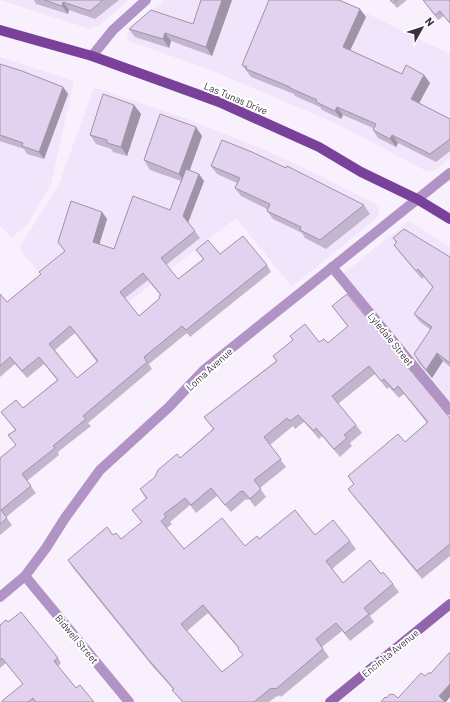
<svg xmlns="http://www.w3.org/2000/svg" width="450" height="702" viewBox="0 0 450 702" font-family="Barlow,sans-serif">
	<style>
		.built { fill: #f1e5fb }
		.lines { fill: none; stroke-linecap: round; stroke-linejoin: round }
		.street { stroke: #b194c5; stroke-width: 10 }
		.secondary { stroke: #9065ac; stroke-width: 10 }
		.primary { stroke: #794199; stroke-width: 10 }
		.wall { fill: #c3b5ce; fill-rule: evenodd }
		.shaded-wall { fill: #9f93a7 }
		.building { fill: #e3d2ef; stroke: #9f93a7; fill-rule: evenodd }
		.labels { text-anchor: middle; stroke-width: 4; stroke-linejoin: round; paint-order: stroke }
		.street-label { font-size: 10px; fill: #38313d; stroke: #fff }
	</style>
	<rect width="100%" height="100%" fill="#f8f1fd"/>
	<g class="built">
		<path d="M0,0h129l-28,24 -11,5z"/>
		<path d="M164,0h169l31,12 86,42v104l-16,13h-8l-91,-48 -127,-54 -80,-28 -1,-6 3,-6z"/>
		<path d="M0,57l74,24 -23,103 -24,41 -16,13 -11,-13z"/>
		<path d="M94,87l93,32 76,30 45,21 66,33 5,5 -1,9 -86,70 -56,-69 -148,116 -69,-86 40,-64z"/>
		<path d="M409,221l41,26v154l-106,-128z"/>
	</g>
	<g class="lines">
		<g class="street">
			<path d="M92,56l21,-26 33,-30"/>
			<path d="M332,267l118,143"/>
			<path d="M25,576l104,126"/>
			<path d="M0,597l25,-21 21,-28 19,-30 35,-48 69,-63 35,-37 246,-197"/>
		</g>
		<path class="secondary" d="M330,702l120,-98"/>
		<path class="primary" d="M0,30l92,26 127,46 100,45 42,25 56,27 33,20"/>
	</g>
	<g class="wall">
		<path d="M34,0h85l-24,19 -26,-9 -1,4 -32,-10z"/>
		<path d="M201,0h31l-20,56 -41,-15 -2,7 -34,-11 -6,-8 64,-5z"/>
		<path d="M390,0h17l-10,8z"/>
		<path d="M423,0h27v24l-6,-8 -6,4z"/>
		<path d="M366,17l-16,33 52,24 22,1 6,8 -11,20 31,16v32l-14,11 -38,-19 -2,4 -18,-9 -5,-8v-2l-30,-13 -2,4 -19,-9 -2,-3 -25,-11 -1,-2 -43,-17 -9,-12z"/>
		<path d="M0,64l63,23 5,7 -24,65 -17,-5 -3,-5 -24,-8z"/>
		<path d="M134,105l7,9 -14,42 -14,-4 -2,-3 -15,-5 -6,-9z"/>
		<path d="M202,136l-12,34 14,11 -16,41 12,16 -34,27 12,14 25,-20 -7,-9 24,4 47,11 4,7 -81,65 -3,-4 -38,31 3,5 -64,54 3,3 -33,26 1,3 -32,26 9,12 -30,24 6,8 -12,10v-77l16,-13 -8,-10 7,-5 -14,-18 22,-4 34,-28 -13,-16 -17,14 -12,-14 -15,13v-83l7,8 34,-28 24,-23 -7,-9 44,-30 5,7 -8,25 15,5 56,-39 11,-29 -31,-11 -6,-10zM148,280l12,15v3l-21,18 -14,-18zM75,333l22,29 -20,16 -22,-28z"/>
		<path d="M211,166l153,39 6,9 -44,35 -21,-11 -3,-5 -29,-14 -6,-8v-2l-26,-13 -6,-8 2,-5 -20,-9z"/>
		<path d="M393,238l57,19v110l-7,-6 -11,17 -13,-15 -5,-9 17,-24 -11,-8 -6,-8 19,-26 -9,-11 -2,2 -22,-26 -6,-8 2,-2z"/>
		<path d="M332,306l118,112v138l-28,23 -68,-82 -6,-8 6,-4 -6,-9 57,-34 22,-19 -23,-29 -5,4 -10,-11 -2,2 -12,-15 -37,30 18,21 6,8 -12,10 2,3 -12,11 -18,-21 -3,3 -15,-17 -9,7 -2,-3 -23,19 16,22 -26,21 6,9 -11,10 -6,-8 -2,1 -1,-1 -15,13 -14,-16 -21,17 -6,-8 -20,17 2,2 -5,4 17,21 61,-3 14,-7 56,-4 35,6 6,8 -24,20 11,14 38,-9 12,10 6,8 -29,24 4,6 -24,19 -8,-10 -20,16 7,10 -48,40 -1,-2 -2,2 -1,-1 -8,6h-87l-10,-12 1,-1 -20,-22 -80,-99 -5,-8 45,-25 8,4 21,-17 -10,-12 14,-11 -6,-10 40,-31 33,-29 -9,-12 72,-56 -3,-5 20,-16 -3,-4 29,6 9,1 20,-16zM208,613l31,36 4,6 -21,17 -35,-41z"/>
		<path d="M8,622l50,36 3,5 -3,3 18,22 18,14h-92l21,-18 -17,-21 -6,5v-43z"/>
	</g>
	<g class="shaded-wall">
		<path d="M222,0h10l-20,56 -6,-9z"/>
		<path d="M63,2l6,8 -1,4 -6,-8z"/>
		<path d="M360,9l6,8 -18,38 -5,-8z"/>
		<path d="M165,33l6,8 -2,7 -6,-9z"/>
		<path d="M424,75l6,8 -13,24 -6,-8z"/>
		<path d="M63,87l5,7 -24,65 -5,-7z"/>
		<path d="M134,105l7,9 -14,42 -6,-9z"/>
		<path d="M337,107l6,8 -2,4 -6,-8z"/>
		<path d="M196,127l6,9 -17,47 -6,-9z"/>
		<path d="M392,135l6,8 -2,4 -6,-8z"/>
		<path d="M199,174l5,7 -16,42 -5,-7z"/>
		<path d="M102,212l5,7 -9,30 -5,-7z"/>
		<path d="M437,353l6,8 -11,17 -6,-8z"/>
		<path d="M450,684v13l-4,5h-3l-4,-6z"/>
	</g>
	<g class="building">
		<path d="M44,0h59l-13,11 -27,-9 -1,4z"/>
		<path d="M201,0h21l-16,47 -41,-14 -2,6 -34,-10 22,-19 42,14z"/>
		<path d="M269,0h70l21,9 -17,38 59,27 4,-9 18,10 -13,24 39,20v20l-20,15 -38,-19 -2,4 -17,-9 3,-6 -39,-17 -2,4 -19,-9 1,-2 -27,-12v-1l-44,-18 1,-2 -5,-2z"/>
		<path d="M390,0h7l-4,3z"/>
		<path d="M423,0h27v21l-1,1 -9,-11 -5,4z"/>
		<path d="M0,64l22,7 41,16 -24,65 -17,-6 1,-3 -23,-8z"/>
		<path d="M103,94l31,11 -13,42 -14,-4v-3l-17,-5z"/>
		<path d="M160,114l36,13 -17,47 -35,-14z"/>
		<path d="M222,140l30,12 34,16 1,-2 77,39 -44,35 -20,-10 1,-3 -34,-16 3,-7 -35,-16 5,-10 -29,-12z"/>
		<path d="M186,169l13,5 -16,42 12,15 -34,27 17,21 26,-20 -8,-9 12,-10 12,14 23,-18 24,29 -81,65 -4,-4 -38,31 3,5 -64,54 3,3 -33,27 2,2 -33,26 9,12 -30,24 6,8 -7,6v-66l16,-13 -8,-10 8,-5 -15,-18 15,-12 7,8 35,-28 -19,-23 -17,14 -12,-14 -10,9v-72l7,8 34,-28 -2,-2 26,-21 -7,-9 13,-41 31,11 -9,30 21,7 19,-53 37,14zM143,273l18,22 -2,1 1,2 -21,18 -19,-24zM70,326l28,35 -21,17 -28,-34z"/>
		<path d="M404,229l46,28v106l-13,-10 -11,17 -12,-16 18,-27 -18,-13 19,-27 -15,-18 -2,2 -22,-26 3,-3 -4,-4z"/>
		<path d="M347,294l103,124v126l-33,27 -69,-82 6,-5 -6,-8 50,-42 7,8 23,-20 -30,-36 -4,4 -10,-11 -3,2 -12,-15 -37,30 24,29 -12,10 3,3 -13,11 -18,-21 -2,3 -16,-16 -8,6 -3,-3 -23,19 17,22 -27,21 7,9 -11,10 -7,-8 -1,1 -1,-1 -16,14 -14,-17 -20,17 -6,-7 -21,16 2,3 -5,4 23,28 38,-31 23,28 12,-10 2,3 36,-29 20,25 18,-15 17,21 -24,20 17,22 27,-23 11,14 2,-2 10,12 -29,24 5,6 -24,19 -9,-10 -20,16 7,10 -47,40 -1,-1 -2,1 -2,-1 -17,14h-71l-11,-12 2,-1 -26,-30 -80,-99 39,-33 6,8 3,-2 5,6 21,-17 -10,-12 15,-12 -7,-9 15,-12 3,-7 19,-16 3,4 34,-29 -10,-12 73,-56 -4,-5 20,-16 -3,-4 15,-12 14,18 5,-3 4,4 20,-17 -16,-20zM203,605l36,43 -1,1 5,6 -21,17 -41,-48z"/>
		<path d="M21,612l37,46 -4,3 22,27 4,-3 14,17h-58l-3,-4 -5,4h-26v-1l21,-17 -21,-26 -2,2v-35l6,-5 2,2z"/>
		<path d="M450,652v32l-11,12 6,6h-64l4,-5 1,1 4,-4 2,1 1,-1 5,4 23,-25 4,3 3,-3h3z"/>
	</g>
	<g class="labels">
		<g class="street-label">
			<text transform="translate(236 98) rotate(23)" y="4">Las Tunas Drive</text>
			<text transform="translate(391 339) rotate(51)" y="4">Lyledale Street</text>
			<text transform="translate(209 369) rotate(-42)" y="4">Loma Avenue</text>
			<text transform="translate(77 639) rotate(50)" y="4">Bidwell Street</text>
			<text transform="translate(390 653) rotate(-39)" y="4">Encinita Avenue</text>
		</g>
	</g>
	<g transform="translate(422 28) rotate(51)" stroke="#ffffff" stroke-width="3" paint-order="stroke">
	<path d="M0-3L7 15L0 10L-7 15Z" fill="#38313d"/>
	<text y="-6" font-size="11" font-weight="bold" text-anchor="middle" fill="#38313d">N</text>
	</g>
</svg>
